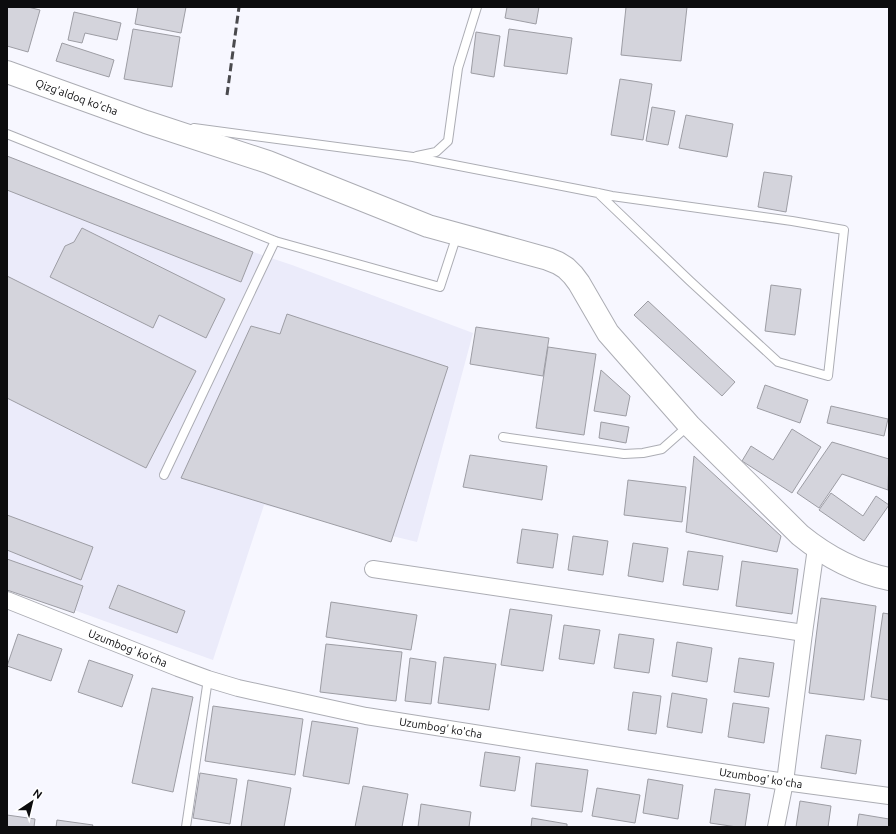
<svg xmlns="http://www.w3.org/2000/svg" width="896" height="834" viewBox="0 0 896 834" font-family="Ubuntu,sans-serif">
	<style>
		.built { fill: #ebebfa }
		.building { fill: #d4d4dc; stroke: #9d9da4 }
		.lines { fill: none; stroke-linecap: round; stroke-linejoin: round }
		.lane-casing { stroke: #acadb4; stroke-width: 10 }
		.street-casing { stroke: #acadb4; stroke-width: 18 }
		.secondary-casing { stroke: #acadb4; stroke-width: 24 }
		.lane { stroke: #fff; stroke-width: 8 }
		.street { stroke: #fff; stroke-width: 16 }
		.secondary { stroke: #fff; stroke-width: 22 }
		.rail { stroke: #4a4a4e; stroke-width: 3; stroke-dasharray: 8 4; stroke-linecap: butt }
		.labels { text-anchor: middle; stroke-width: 3; stroke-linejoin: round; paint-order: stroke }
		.street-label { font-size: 11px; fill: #0c0c0e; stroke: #fff }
	</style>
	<rect width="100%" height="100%" fill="#f7f7ff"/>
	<path class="built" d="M7,156l246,96 39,13 181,68 -56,209 -153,-37 -51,155 -206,-74z"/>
	<g class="building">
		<path d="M7,7h21l12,3 -12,42 -21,-6z"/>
		<path d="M138,7h48l-5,26 -46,-9z"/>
		<path d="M507,7h32l-3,17 -31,-6z"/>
		<path d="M626,7h61l-6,54 -60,-6z"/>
		<path d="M74,12l47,11 -4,17 -32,-7 -3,10 -14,-3z"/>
		<path d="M133,29l47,8 -8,50 -48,-8z"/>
		<path d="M509,29l63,9 -5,36 -63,-8z"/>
		<path d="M476,32l24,4 -6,41 -23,-4z"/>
		<path d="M62,43l52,17 -5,17 -53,-16z"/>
		<path d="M620,79l32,5 -9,56 -32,-5z"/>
		<path d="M652,107l23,4 -7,34 -22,-4z"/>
		<path d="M686,115l47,9 -6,33 -48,-9z"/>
		<path d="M7,156l246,96 -12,30 -234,-92z"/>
		<path d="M764,172l28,4 -6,36 -28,-5z"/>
		<path d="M82,228l143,71 -19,39 -47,-23 -6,13 -103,-51 15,-31 9,-4z"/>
		<path d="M7,276l189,95 -50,97 -139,-70z"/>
		<path d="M771,285l30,4 -6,46 -30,-4z"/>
		<path d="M648,301l87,81 -13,14 -88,-81z"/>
		<path d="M287,314l161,53 -57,175 -210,-64 70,-152 29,8z"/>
		<path d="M476,327l73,11 -6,38 -73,-12z"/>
		<path d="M548,347l48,7 -12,81 -48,-7z"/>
		<path d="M601,370l29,26 -4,20 -32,-5z"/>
		<path d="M765,385l43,15 -8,23 -43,-15z"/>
		<path d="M831,406l57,13 -4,17 -57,-13z"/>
		<path d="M601,422l28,5 -3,16 -27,-5z"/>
		<path d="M792,429l29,18 -29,46 -50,-32 9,-15 22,14z"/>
		<path d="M832,442l57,17 -1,31 -46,-16 -23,34 -22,-15z"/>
		<path d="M470,455l77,11 -5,34 -79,-13z"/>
		<path d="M694,456l87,80 -4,16 -91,-20z"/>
		<path d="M628,480l58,7 -4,35 -58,-7z"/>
		<path d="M831,493l32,23 13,-20 13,9 -25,36 -45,-31z"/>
		<path d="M7,515l86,32 -12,33 -74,-30z"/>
		<path d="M522,529l36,5 -5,34 -36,-5z"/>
		<path d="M573,536l35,5 -5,34 -35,-5z"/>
		<path d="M633,543l35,5 -5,34 -35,-6z"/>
		<path d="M688,551l35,5 -5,34 -35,-5z"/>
		<path d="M7,559l76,27 -9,27 -67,-23z"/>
		<path d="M742,561l56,8 -6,45 -56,-8z"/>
		<path d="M118,585l67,26 -8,22 -68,-25z"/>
		<path d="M821,598l55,8 -12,94 -55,-7z"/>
		<path d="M331,602l86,13 -6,35 -85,-13z"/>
		<path d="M510,609l42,6 -9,56 -42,-6z"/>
		<path d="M883,613l6,1v86l-18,-3z"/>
		<path d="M564,625l36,5 -6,34 -35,-5z"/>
		<path d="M18,634l44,15 -11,32 -44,-15z"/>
		<path d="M619,634l35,5 -5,34 -35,-5z"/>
		<path d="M677,642l35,6 -5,34 -35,-6z"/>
		<path d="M326,644l76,8 -6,49 -76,-9z"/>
		<path d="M444,657l52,7 -7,46 -51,-7z"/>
		<path d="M410,658l26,4 -5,42 -26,-3z"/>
		<path d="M739,658l35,5 -5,34 -35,-5z"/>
		<path d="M89,660l44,15 -11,32 -44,-15z"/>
		<path d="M152,688l41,9 -20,95 -41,-9z"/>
		<path d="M633,692l28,4 -5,38 -28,-4z"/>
		<path d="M672,693l35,6 -5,34 -35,-6z"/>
		<path d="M733,703l36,5 -5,35 -36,-6z"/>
		<path d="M213,706l90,13 -8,56 -90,-14z"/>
		<path d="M312,721l46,7 -9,56 -46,-8z"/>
		<path d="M826,735l35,5 -5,34 -35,-6z"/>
		<path d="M485,752l35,5 -5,34 -35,-5z"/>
		<path d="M536,763l52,7 -6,42 -51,-6z"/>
		<path d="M200,773l37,6 -7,45 -37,-6z"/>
		<path d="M648,779l35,6 -5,34 -35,-6z"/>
		<path d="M248,780l43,8 -7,39h-43z"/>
		<path d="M363,786l45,8 -6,33h-47z"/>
		<path d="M597,788l43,7 -5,28 -43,-7z"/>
		<path d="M715,789l35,5 -5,33h-8l-27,-4z"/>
		<path d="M800,801l31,5 -3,21h-32z"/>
		<path d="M421,804l50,8 -2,15h-51z"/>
		<path d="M859,814l30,5v8h-32z"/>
		<path d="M7,815l28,4 -1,8h-27z"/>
		<path d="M532,818l35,6v3h-36z"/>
		<path d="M57,820l36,5 -1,2h-36z"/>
	</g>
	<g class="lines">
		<defs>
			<g id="lane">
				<path d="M194,128l219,29 185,36 14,3 180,25 52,9 -16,146 -50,-14 -88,-81 -92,-88"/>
				<path d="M7,134l268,107 165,46 17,-52"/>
				<path d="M417,156l19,-4 12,-11 10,-73 19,-61"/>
				<path d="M503,437l121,17 19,-1 19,-4 26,-23"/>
				<path d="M164,475l111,-234"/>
				<path d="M186,827l22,-148"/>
			</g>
			<g id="street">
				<path d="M373,569l431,64"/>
				<path id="s1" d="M7,600l171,68 30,11 30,9 128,28 419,66 104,14"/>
				<path d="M776,827l9,-45 19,-149 12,-85"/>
			</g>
			<g id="secondary">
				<path id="s2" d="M7,72l139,50 122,40 160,64 120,33 10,4 8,5 7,7 6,8 29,50 81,92 111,110c27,22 55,37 89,44"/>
			</g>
		</defs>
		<use href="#lane" class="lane-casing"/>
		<use href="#street" class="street-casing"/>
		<use href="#secondary" class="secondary-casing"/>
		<use href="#lane" class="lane"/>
		<use href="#street" class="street"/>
		<use href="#secondary" class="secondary"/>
		<path class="rail" d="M227,95l12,-88"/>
	</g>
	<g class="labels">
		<g class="street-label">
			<text dy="4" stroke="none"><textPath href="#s2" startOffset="74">Qizg'aldoq ko'cha</textPath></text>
			<text dy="4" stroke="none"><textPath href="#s1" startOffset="130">Uzumbog' ko'cha</textPath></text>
			<text dy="4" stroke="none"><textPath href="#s1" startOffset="454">Uzumbog' ko'cha</textPath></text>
			<text dy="4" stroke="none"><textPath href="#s1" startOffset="778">Uzumbog' ko'cha</textPath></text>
		</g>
	</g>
	<rect width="896" height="834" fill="none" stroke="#0c0c0e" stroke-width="16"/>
	<g transform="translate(32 802) rotate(35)" stroke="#ffffff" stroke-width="3" paint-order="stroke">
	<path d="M0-3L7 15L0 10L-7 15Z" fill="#0c0c0e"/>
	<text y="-6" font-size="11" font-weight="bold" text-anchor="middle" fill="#0c0c0e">N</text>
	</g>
</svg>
